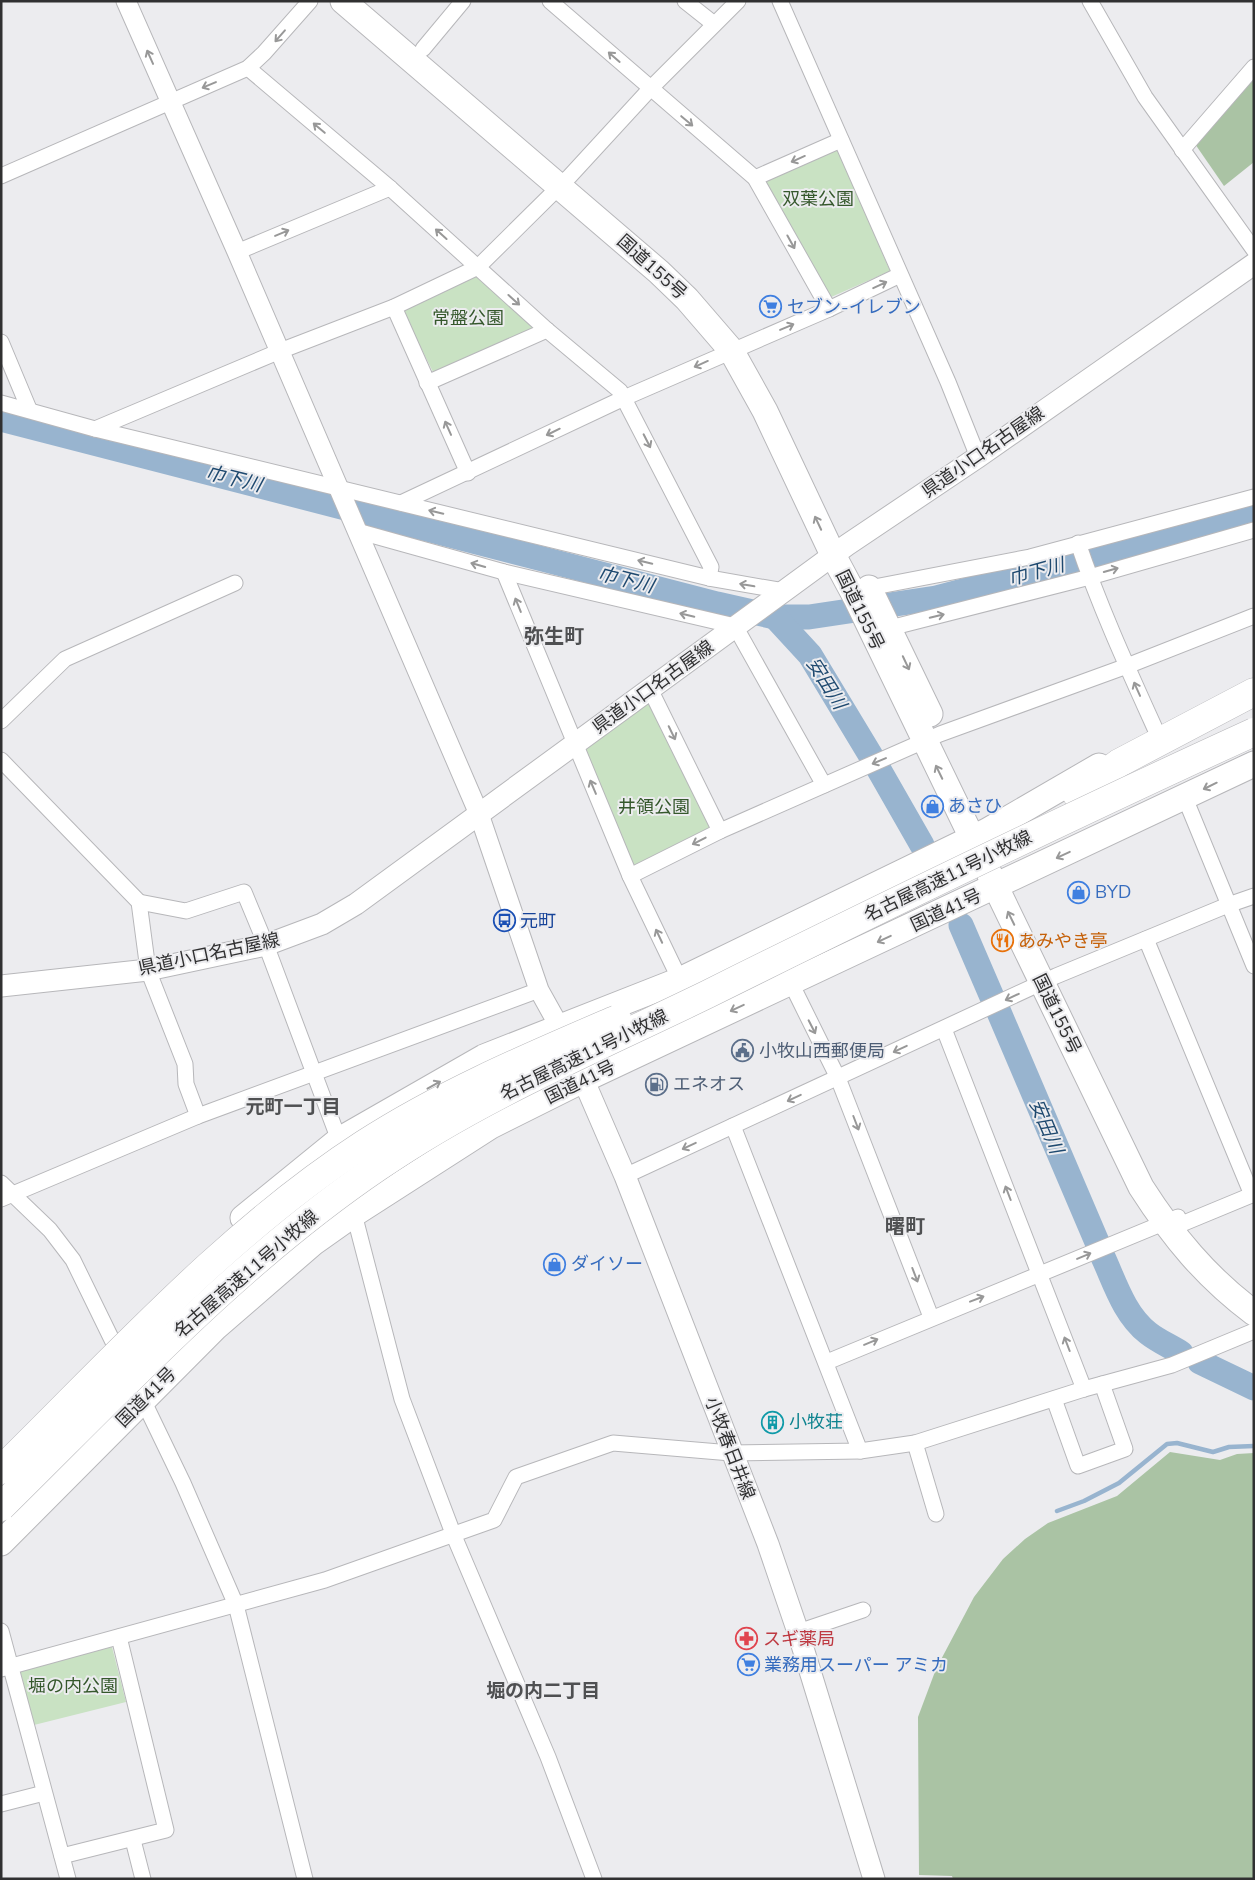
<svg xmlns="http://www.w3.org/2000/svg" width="1255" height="1880" viewBox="0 0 1255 1880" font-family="'Nunito Sans','Noto Sans JP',sans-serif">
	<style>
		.green { fill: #c9e2c3 }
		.forest { fill: #aac3a4 }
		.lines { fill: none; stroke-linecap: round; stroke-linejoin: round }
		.stream { stroke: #98b4cf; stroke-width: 4.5 }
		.river { stroke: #98b4cf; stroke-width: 25 }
		.minor-casing { stroke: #b7b7ba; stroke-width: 17 }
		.tertiary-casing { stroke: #b7b7ba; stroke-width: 21 }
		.secondary-casing { stroke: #b7b7ba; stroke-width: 23 }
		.trunk-casing { stroke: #b7b7ba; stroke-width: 27 }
		.motorway-casing { stroke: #b7b7ba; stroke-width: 29 }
		.minor { stroke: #fff; stroke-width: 15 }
		.tertiary { stroke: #fff; stroke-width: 19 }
		.secondary { stroke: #fff; stroke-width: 21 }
		.trunk { stroke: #fff; stroke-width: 25 }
		.motorway { stroke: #fff; stroke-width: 28 }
		.motorway-bridge-casing { stroke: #b7b7ba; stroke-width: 29; stroke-linecap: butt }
		.motorway-bridge { stroke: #fff; stroke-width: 28 }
		.oneway { stroke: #989898 }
		.labels { text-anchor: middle; stroke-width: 4; stroke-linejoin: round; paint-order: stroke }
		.park-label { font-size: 18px; fill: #35582c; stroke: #ececef }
		.street-label { font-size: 18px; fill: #303031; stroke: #ececef }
		.shop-label { font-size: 18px; fill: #366cbe; stroke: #ececef; text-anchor: start }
		.transit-label { font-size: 18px; fill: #164399; stroke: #ececef; text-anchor: start }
		.food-label { font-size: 18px; fill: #c56008; stroke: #ececef; text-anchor: start }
		.service-label { font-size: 18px; fill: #4e5e75; stroke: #ececef; text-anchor: start }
		.culture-label { font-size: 18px; fill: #0d838f; stroke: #ececef; text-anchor: start }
		.health-label { font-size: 18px; fill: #be3a42; stroke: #ececef; text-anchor: start }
		.water-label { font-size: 19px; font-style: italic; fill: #1e496f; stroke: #ececef }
		.neighbourhood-label { font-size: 19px; font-weight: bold; fill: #4f5052; stroke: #ececef }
		.quarter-label { font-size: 20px; font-weight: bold; fill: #4f5052; stroke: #ececef }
	</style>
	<rect width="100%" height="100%" fill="#ececef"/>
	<g class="green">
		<path d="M837,146l53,125 -61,27 -66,-118z"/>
		<path d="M474,275l62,53 -103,44 -31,-62z"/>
		<path d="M650,689l70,142 -90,45 -51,-123z"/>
		<path d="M112,1647l14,55 -92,23 -14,-55z"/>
	</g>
	<g class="forest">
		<path d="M1254,71v91l-30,24 -31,-45z"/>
		<path d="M1170,1452l50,8 17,-6 17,-1v426h-301l-1,-3 -33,-1 -1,-158 18,-48 38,-72 29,-38 22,-20 23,-16 69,-27z"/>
	</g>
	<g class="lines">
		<path class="stream" d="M1057,1511l27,-10 35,-18 48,-39 10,-1 36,9 16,-5 25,-1"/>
		<g class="river">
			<path d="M1,419l716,185 58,13h34l127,-19 318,-84"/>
			<path d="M775,617l35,38 61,101"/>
			<path d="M878,768l44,77"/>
			<path d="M961,925l31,72"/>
			<path d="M998,1010l99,232"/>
			<path d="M1103,1257c12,26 21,57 45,76 10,8 22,13 33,20"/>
			<path d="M1200,1362l54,26"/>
		</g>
		<defs>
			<g id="minor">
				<path d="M550,1l205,177 74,131"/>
				<path d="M685,1l29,23"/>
				<path d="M780,1l168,381 30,75"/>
				<path d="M1090,1l55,96 109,153"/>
				<path d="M423,49l40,-48"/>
				<path d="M248,68l142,120 157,142 73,61 91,176 -2,11"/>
				<path d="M1182,150l72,-83"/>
				<path d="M1,176l247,-108 16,-15 46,-52"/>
				<path d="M755,178l86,-38"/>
				<path d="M237,252l153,-64"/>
				<path d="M394,307l74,166"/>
				<path d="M1,342l28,67"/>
				<path d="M427,383l120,-53"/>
				<path d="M1,403l94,26 185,-78 114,-44 84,-40 92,-91 80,-87 88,-88"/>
				<path d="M95,429l614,149 75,13"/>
				<path d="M401,503l223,-105 205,-89 71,-34"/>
				<path d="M357,531l147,41 231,54 89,159"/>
				<path d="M1078,543c22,65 51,128 79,190"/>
				<path d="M504,572l126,304 50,104"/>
				<path d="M869,588l161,-31 224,-60"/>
				<path d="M890,628l200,-51 164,-47"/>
				<path d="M650,689l70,142"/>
				<path d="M1,721l64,-62 170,-76"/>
				<path d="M1,760l138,142 9,68 37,94 1,20 12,32"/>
				<path d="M1185,798l69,168"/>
				<path d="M630,876l90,-45 220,-97 187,-68 127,-50"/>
				<path d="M139,902l47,9 58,-19 22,53 73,195"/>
				<path d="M1146,939l106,256"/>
				<path d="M791,983l47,95 93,239"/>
				<path d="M944,1029l140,360"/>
				<path d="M733,1126l127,325"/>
				<path d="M625,1176l431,-200 172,-71 26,-9"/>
				<path d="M1,1183l49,47 23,30 41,84"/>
				<path d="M1,1199l197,-83 341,-126"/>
				<path d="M354,1214l48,185 52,137 94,221 46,122"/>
				<path d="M1184,1223l70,-29"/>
				<path d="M827,1362l351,-145"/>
				<path d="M1054,1399l24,67 47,-17 -23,-65"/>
				<path d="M143,1400l40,83 53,122 69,274"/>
				<path d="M915,1443l21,71"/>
				<path d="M1,1631l67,248"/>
				<path d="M798,1632l65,-22"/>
				<path d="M1,1669l324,-89 169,-60 22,-43 97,-34 118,10 129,-2 55,-8 169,-54 88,-24 82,-34"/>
				<path d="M1,1804l43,-11"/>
				<path d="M133,1840l10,39"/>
				<path d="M62,1856l104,-26 -47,-193"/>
			</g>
			<path id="tertiary" d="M126,1l111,251 242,562 60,176 20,36"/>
			<g id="secondary">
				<path d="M1,986l147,-16 118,-25 56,-21 34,-20 491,-359 131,-88 276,-193"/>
				<path d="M577,1065l48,111 143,368 30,88 76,247"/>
			</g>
			<g id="trunk">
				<path d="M343,1l316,271 28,27 44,51 34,61 68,144 23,43 285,589c32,50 65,90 113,126"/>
				<path d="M869,588l61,126"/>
				<path d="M243,1218l96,-78 145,-83 196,-77 307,-149 112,-65"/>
				<path d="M1,1543l215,-216 97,-84 41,-29 137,-88 92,-46 671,-316"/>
			</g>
			<path id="motorway" d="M1077,795l42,-32 135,-71"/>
		</defs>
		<use href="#minor" class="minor-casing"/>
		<use href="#tertiary" class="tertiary-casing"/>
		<use href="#secondary" class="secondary-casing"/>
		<use href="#trunk" class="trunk-casing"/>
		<use href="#motorway" class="motorway-casing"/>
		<use href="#minor" class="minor"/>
		<use href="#tertiary" class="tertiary"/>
		<use href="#secondary" class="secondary"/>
		<use href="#trunk" class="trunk"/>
		<use href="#motorway" class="motorway"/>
		<defs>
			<g id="motorway-bridge">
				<path d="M1,1470c115,-113 227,-238 363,-326 79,-51 167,-88 253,-125"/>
				<path d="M1,1507c120,-118 237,-245 377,-340 102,-70 219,-119 330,-173 181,-90 362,-178 546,-262"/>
			</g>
		</defs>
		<use href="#motorway-bridge" class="motorway-bridge-casing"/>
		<use href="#motorway-bridge" class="motorway-bridge"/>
	</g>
	<defs><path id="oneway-shaft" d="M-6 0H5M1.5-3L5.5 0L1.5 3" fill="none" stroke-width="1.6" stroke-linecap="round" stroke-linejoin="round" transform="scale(1.25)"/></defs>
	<g class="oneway">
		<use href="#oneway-shaft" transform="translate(280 36) rotate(131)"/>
		<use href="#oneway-shaft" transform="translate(150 57) rotate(-114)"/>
		<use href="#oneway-shaft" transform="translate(614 57) rotate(-139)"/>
		<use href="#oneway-shaft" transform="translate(209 85) rotate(157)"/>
		<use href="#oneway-shaft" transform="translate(687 121) rotate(40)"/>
		<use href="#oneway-shaft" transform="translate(319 128) rotate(-140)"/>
		<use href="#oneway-shaft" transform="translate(798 159) rotate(156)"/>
		<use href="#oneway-shaft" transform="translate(282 233) rotate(-23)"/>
		<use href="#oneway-shaft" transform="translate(441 234) rotate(-138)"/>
		<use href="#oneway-shaft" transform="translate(791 242) rotate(61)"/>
		<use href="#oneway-shaft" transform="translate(880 285) rotate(-25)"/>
		<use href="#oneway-shaft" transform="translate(514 300) rotate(42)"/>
		<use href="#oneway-shaft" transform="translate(787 327) rotate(-23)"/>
		<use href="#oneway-shaft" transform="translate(701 364) rotate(156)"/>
		<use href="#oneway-shaft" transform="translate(448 428) rotate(-114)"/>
		<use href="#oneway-shaft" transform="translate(553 432) rotate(154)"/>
		<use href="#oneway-shaft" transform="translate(647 441) rotate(63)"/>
		<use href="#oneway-shaft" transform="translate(436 512) rotate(-166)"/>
		<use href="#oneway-shaft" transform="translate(818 523) rotate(-115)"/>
		<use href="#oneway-shaft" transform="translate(645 562) rotate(-166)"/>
		<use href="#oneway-shaft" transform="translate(478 565) rotate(-164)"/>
		<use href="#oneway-shaft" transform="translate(1111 570) rotate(-16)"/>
		<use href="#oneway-shaft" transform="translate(747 585) rotate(-170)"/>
		<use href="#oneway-shaft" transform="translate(518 605) rotate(-112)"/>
		<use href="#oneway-shaft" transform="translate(687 615) rotate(-167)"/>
		<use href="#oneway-shaft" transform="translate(937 616) rotate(-14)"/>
		<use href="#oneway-shaft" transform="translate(906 663) rotate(65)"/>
		<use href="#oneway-shaft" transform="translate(1137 689) rotate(-114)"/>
		<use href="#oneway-shaft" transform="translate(672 733) rotate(64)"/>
		<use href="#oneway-shaft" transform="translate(879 761) rotate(157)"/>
		<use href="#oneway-shaft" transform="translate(939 772) rotate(-116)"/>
		<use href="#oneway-shaft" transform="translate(1210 786) rotate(154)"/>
		<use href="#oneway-shaft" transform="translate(593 787) rotate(-113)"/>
		<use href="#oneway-shaft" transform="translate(699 841) rotate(153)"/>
		<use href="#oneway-shaft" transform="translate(1063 855) rotate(155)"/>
		<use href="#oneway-shaft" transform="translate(1011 918) rotate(-116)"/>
		<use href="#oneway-shaft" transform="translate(659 936) rotate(-115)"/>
		<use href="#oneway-shaft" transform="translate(884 939) rotate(155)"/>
		<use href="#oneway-shaft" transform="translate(1012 997) rotate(155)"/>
		<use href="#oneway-shaft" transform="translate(737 1008) rotate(155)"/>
		<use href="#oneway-shaft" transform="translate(812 1027) rotate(63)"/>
		<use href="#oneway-shaft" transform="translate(900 1049) rotate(155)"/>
		<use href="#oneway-shaft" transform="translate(434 1085) rotate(-29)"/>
		<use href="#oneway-shaft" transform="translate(794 1098) rotate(155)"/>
		<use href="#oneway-shaft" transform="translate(856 1123) rotate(69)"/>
		<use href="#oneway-shaft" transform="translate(689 1146) rotate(155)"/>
		<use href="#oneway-shaft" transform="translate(1008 1193) rotate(-111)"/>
		<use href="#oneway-shaft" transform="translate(1084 1256) rotate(-23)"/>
		<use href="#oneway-shaft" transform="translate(915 1275) rotate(69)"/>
		<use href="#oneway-shaft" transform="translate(977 1299) rotate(-21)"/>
		<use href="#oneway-shaft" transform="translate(871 1342) rotate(-23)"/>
		<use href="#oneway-shaft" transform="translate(1067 1344) rotate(-111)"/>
	</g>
	<defs>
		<symbol id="supermarket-ring" viewBox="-11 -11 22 22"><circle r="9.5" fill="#ececef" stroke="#3f7fe0" stroke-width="1.5"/><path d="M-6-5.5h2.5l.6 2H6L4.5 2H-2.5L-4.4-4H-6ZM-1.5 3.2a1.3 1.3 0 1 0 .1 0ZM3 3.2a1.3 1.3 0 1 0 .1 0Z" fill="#3f7fe0"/></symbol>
		<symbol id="shop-ring" viewBox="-11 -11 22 22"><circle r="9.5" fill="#ececef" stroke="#3f7fe0" stroke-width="1.5"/><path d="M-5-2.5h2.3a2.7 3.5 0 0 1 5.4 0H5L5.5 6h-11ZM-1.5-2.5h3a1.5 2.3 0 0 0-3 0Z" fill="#3f7fe0"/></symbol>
		<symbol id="bus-ring" viewBox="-11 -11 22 22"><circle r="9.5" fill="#ececef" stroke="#1a4fb4" stroke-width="1.5"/><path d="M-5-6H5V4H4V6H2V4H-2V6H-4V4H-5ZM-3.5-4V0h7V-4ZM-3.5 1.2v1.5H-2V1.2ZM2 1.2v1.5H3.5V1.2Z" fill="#1a4fb4"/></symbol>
		<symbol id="restaurant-ring" viewBox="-11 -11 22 22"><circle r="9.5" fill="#ececef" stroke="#e8710a" stroke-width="1.5"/><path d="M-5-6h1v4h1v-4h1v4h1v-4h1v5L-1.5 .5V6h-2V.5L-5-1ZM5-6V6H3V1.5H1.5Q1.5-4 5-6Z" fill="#e8710a"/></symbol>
		<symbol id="civic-ring" viewBox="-11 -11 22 22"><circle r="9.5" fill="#ececef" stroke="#5c6f8a" stroke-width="1.5"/><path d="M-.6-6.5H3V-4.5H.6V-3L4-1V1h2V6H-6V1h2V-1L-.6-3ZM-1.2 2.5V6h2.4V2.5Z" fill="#5c6f8a"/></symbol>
		<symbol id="fuel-ring" viewBox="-11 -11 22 22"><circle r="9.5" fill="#ececef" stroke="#5c6f8a" stroke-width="1.5"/><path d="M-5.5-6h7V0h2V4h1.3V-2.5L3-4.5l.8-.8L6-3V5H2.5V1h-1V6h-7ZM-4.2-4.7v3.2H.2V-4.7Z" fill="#5c6f8a"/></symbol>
		<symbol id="building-ring" viewBox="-11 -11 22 22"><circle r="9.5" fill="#ececef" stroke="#0f9aa8" stroke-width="1.5"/><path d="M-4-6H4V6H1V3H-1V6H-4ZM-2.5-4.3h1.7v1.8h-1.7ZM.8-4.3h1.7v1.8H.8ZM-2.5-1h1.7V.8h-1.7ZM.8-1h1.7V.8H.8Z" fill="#0f9aa8"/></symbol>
		<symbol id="pharmacy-ring" viewBox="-11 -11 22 22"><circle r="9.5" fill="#ececef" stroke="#e0444e" stroke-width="1.5"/><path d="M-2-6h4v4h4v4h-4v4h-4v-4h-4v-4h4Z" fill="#e0444e"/></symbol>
	</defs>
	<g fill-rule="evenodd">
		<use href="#supermarket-ring" x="758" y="294" width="25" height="25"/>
		<use href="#shop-ring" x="920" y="794" width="25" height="25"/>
		<use href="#shop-ring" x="1066" y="880" width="25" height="25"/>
		<use href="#bus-ring" x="492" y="908" width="25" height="25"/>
		<use href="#restaurant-ring" x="990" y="928" width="25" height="25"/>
		<use href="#civic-ring" x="730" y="1038" width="25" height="25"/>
		<use href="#fuel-ring" x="644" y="1072" width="25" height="25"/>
		<use href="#shop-ring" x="542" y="1252" width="25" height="25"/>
		<use href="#building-ring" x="760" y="1410" width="25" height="25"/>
		<use href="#pharmacy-ring" x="734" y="1626" width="25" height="25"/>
		<use href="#supermarket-ring" x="736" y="1652" width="25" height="25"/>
	</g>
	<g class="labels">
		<g class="park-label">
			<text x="818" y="205">双葉公園</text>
			<text x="468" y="324">常盤公園</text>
			<text x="654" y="813">井領公園</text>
			<text x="73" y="1692">堀の内公園</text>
		</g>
		<g class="street-label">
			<text transform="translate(652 267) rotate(42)" y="6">国道155号</text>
			<text transform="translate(983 452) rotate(-35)" y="6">県道小口名古屋線</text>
			<text transform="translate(860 610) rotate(64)" y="6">国道155号</text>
			<text transform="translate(653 687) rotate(-36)" y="6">県道小口名古屋線</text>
			<text transform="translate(948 876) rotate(-26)" y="6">名古屋高速11号小牧線</text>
			<text transform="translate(946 910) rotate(-25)" y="6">国道41号</text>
			<text transform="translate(209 954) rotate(-12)" y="6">県道小口名古屋線</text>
			<text transform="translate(1057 1014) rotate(64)" y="6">国道155号</text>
			<text transform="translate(584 1055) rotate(-26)" y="6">名古屋高速11号小牧線</text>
			<text transform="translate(580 1082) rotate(-26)" y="6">国道41号</text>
			<text transform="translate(246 1274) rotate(-41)" y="6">名古屋高速11号小牧線</text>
			<text transform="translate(146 1397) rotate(-45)" y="6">国道41号</text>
			<text transform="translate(730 1448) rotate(69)" y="6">小牧春日井線</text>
		</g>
		<g class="shop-label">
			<text x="787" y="313">セブン-イレブン</text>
			<text x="948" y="812">あさひ</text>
			<text x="1095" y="898">BYD</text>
			<text x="571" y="1270">ダイソー</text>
			<text x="764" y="1671">業務用スーパー アミカ</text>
		</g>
		<g class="transit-label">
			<text x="520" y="927">元町</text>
		</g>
		<g class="food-label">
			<text x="1018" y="947">あみやき亭</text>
		</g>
		<g class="service-label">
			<text x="759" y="1057">小牧山西郵便局</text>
			<text x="673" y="1090">エネオス</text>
		</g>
		<g class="culture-label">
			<text x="789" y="1428">小牧荘</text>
		</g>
		<g class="health-label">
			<text x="763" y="1645">スギ薬局</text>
		</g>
		<g class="water-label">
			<text transform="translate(234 478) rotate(14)" y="7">巾下川</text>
			<text transform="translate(1036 571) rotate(-15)" y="7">巾下川</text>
			<text transform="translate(626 579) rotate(14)" y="7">巾下川</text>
			<text transform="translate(827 683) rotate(58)" y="7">安田川</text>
			<text transform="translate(1047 1126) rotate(67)" y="7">安田川</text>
		</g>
		<g class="neighbourhood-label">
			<text x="293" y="1113">元町一丁目</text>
			<text x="543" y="1697">堀の内二丁目</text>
		</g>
		<g class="quarter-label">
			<text x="554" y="643">弥生町</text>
			<text x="905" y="1233">曙町</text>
		</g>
	</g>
	<rect width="1255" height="1880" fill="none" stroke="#303031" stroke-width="5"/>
</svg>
